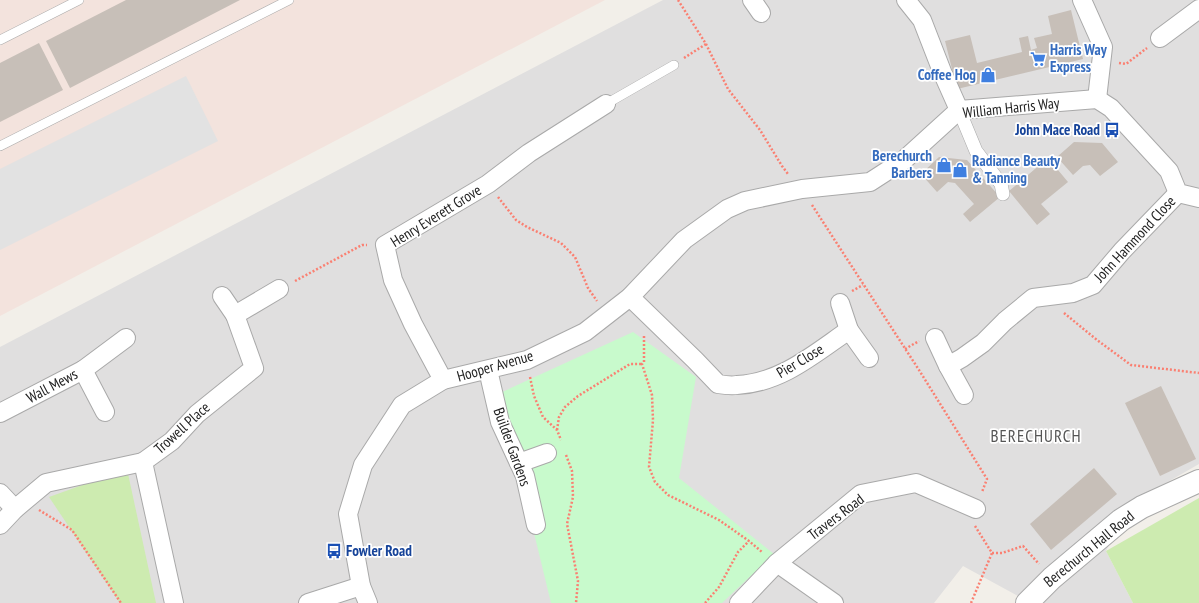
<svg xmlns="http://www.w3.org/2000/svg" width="1199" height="603" viewBox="0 0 1199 603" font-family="'PT Sans Narrow',sans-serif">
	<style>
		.residential { fill: #e0dfdf }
		.military { fill: #f3e3dd }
		.grass { fill: #cdebb0 }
		.park { fill: #c8facc }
		.parking { fill: #e2e2e2 }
		.building { fill: #c7bfb8 }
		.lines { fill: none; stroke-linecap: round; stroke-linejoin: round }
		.service-casing { stroke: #a9a9a9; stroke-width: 10 }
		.pedestrian-casing { stroke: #a9a9a9; stroke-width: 14 }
		.minor-casing { stroke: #a9a9a9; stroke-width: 20 }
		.tertiary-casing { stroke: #a9a9a9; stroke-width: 24 }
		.path { stroke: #fa8072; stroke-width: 2.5; stroke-dasharray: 2 2; stroke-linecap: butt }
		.service { stroke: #fff; stroke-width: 9 }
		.pedestrian { stroke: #fff; stroke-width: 13 }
		.minor { stroke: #fff; stroke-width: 18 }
		.tertiary { stroke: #fff; stroke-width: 22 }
		.labels { text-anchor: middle; stroke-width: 3.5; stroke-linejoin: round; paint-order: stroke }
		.shop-label { font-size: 15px; font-weight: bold; fill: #366cbe; stroke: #fff; text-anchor: start }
		.street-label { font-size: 15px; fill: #222; stroke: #fff }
		.transit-label { font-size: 15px; font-weight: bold; fill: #164399; stroke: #fff; text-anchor: end }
		.quarter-label { font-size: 17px; letter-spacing: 1px; fill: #555; stroke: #fff }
	</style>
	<rect width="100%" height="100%" fill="#f2efe9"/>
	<path class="residential" d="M663,0h536v464l-68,39 -25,48 27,52h-102l-68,-37 -29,37h-934v-256z"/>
	<path class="military" d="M0,0h605l-605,316z"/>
	<g class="grass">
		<path d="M127,469l29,134h-36l-71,-106z"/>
		<path d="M1199,498v105h-66l-27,-52z"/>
	</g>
	<path class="park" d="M633,332l63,45 -17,101 95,76 -52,49h-171l-51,-210z"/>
	<path class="parking" d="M186,76l32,65 -218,109v-81z"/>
	<g class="building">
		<path d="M126,0h114l-170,88 -24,-47z"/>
		<path d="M1071,10l12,49 -126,30 -12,-48 25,-6 7,28 45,-11 -3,-14 9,-2 3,14 6,-2 -3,-10 18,-4 -4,-18z"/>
		<path d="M39,43l24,47 -63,32v-59z"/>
		<path d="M1074,142l28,1 16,19 -18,14 -10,-11 -7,1 -10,9 -16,-18z"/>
		<path d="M939,157l28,3 33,37 -30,25 -7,-8 11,-10 -19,-21 -7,-1 -11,10 -16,-18z"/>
		<path d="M1048,158l20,24 -27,22 9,10 -13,11 -28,-34z"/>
		<path d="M1161,386l35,73 -36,17 -35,-73z"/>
		<path d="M1094,468l23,26 -66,56 -21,-26z"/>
	</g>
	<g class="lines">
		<defs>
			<g id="service">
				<path d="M0,40l79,-40"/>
				<path d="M606,104l68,-39"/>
				<path d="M0,146l289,-146"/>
			</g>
			<path id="pedestrian" d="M959,110l17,41 25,33 2,10"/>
			<g id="minor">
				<path d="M752,0l9,13"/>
				<path d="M906,0l16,20 21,54 16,36"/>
				<path d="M1082,0l21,47 -6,52"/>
				<path d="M1160,38l39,-29"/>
				<path d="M222,296l13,19"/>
				<path d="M630,297l65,63 23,24c6,1 13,2 19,1 44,-2 77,-31 112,-55l20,28"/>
				<path d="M840,303l9,27"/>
				<path d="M935,338l13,28 14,-8 21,-15 22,-22 28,-23 40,-5 20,-8 29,-34 56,-58"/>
				<path d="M948,366l16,29"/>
				<path d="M83,370l43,-32"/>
				<path d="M488,370l12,52 25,54 11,49"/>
				<path d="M443,380l-30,-56 -20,-44 -8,-35 103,-61 41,-31 77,-49"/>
				<path d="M0,413l83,-43 22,42"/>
				<path d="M519,463l28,-10"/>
				<path d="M0,493l15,16"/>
				<path d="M0,525l15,-16 31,-26 97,-21"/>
				<path d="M777,563l57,40"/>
				<path d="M174,603l-31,-141 29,-21 25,-27 57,-46 -19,-53 44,-26"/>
				<path d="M308,603l53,-17"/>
				<path d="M368,603l-7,-17 -13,-72 15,-49 39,-60 41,-25 84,-20 58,-28 45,-35 54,-57 43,-31 18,-8 57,-12 68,-7 34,-22 55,-50 138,-11 14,9 58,63 9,22 21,5"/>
				<path d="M739,603l38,-40 84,-69 55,-11 60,26"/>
			</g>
			<path id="tertiary" d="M1027,603l25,-25 69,-58 21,-13 57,-26"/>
		</defs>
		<use href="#service" class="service-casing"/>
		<use href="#pedestrian" class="pedestrian-casing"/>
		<use href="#minor" class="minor-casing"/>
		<use href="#tertiary" class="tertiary-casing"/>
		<g class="path">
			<path d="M678,0l28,44 22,45 32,41 22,36 6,8"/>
			<path d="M684,58l22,-14"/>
			<path d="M1119,63l7,1 21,-16"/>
			<path d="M498,197l18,23 11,7 34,16 14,14 13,31 9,13"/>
			<path d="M812,205l107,165 68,109 -5,13"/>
			<path d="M295,281l67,-36h5"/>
			<path d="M852,291l11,-6"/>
			<path d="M1064,313l33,27 34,25 68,8"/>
			<path d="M644,336v26l-2,2 10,31 1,25 -4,47 6,15 13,13 51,25 30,21 13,11"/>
			<path d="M905,349l14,-8"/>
			<path d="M530,377l4,19 9,21 14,13 4,10"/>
			<path d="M557,430l2,-13 6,-10 13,-11 52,-32h12"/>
			<path d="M566,455l6,16 1,26 -6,27 11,57 -2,22"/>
			<path d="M39,510l33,20 49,73"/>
			<path d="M975,526l17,27"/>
			<path d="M992,553h10l21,-7 16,18"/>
			<path d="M705,603l14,-16 19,-35 11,-11"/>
			<path d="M971,603l21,-50"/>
		</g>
		<use href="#service" class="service"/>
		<use href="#pedestrian" class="pedestrian"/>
		<use href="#minor" class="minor"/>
		<use href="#tertiary" class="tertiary"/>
	</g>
	<defs>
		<symbol id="supermarket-bare" viewBox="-9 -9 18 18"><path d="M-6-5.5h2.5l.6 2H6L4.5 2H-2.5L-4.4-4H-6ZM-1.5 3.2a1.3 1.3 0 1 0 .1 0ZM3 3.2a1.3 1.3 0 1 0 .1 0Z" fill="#3f7fe0" stroke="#fff" stroke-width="2.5" paint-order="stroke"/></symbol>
		<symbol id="shop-bare" viewBox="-9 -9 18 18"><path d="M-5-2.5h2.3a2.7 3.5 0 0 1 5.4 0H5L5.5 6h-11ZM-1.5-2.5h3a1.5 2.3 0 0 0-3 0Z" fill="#3f7fe0" stroke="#fff" stroke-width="2.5" paint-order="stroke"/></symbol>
		<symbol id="bus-bare" viewBox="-9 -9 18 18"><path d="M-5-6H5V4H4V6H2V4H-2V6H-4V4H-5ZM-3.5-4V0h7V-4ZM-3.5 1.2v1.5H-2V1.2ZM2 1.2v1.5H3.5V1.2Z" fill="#1a4fb4" stroke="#fff" stroke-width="2.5" paint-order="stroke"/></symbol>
	</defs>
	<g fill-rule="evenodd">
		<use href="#supermarket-bare" x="1027" y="48" width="22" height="22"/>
		<use href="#shop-bare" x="977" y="64" width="22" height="22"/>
		<use href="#bus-bare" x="1101" y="119" width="22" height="22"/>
		<use href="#shop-bare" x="933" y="154" width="22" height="22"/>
		<use href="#shop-bare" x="949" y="159" width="22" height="22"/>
		<use href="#bus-bare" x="323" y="540" width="22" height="22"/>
	</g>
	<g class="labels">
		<g class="shop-label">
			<text x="1050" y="55">Harris Way<tspan x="1050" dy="17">Express</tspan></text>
			<text x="976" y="80" text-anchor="end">Coffee Hog</text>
			<text x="932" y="161" text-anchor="end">Berechurch<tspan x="932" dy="17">Barbers</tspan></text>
			<text x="972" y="166">Radiance Beauty<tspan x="972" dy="17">&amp; Tanning</tspan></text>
		</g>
		<g class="street-label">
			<text transform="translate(1011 108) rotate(-6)" y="5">William Harris Way</text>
			<text transform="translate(436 216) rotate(-32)" y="5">Henry Everett Grove</text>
			<text transform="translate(1135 239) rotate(-47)" y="5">John Hammond Close</text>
			<text transform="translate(800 361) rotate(-31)" y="5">Pier Close</text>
			<text transform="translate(495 366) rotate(-16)" y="5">Hooper Avenue</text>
			<text transform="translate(52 386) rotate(-28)" y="5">Wall Mews</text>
			<text transform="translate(182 428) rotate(-42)" y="5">Trowell Place</text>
			<text transform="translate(512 447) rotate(70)" y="5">Builder Gardens</text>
			<text transform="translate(836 517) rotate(-37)" y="5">Travers Road</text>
			<text transform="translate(1089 549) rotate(-39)" y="5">Berechurch Hall Road</text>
		</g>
		<g class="transit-label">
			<text x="1100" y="135">John Mace Road</text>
			<text x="346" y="556" text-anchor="start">Fowler Road</text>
		</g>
		<g class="quarter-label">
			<text x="1036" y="442">BERECHURCH</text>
		</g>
	</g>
</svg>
